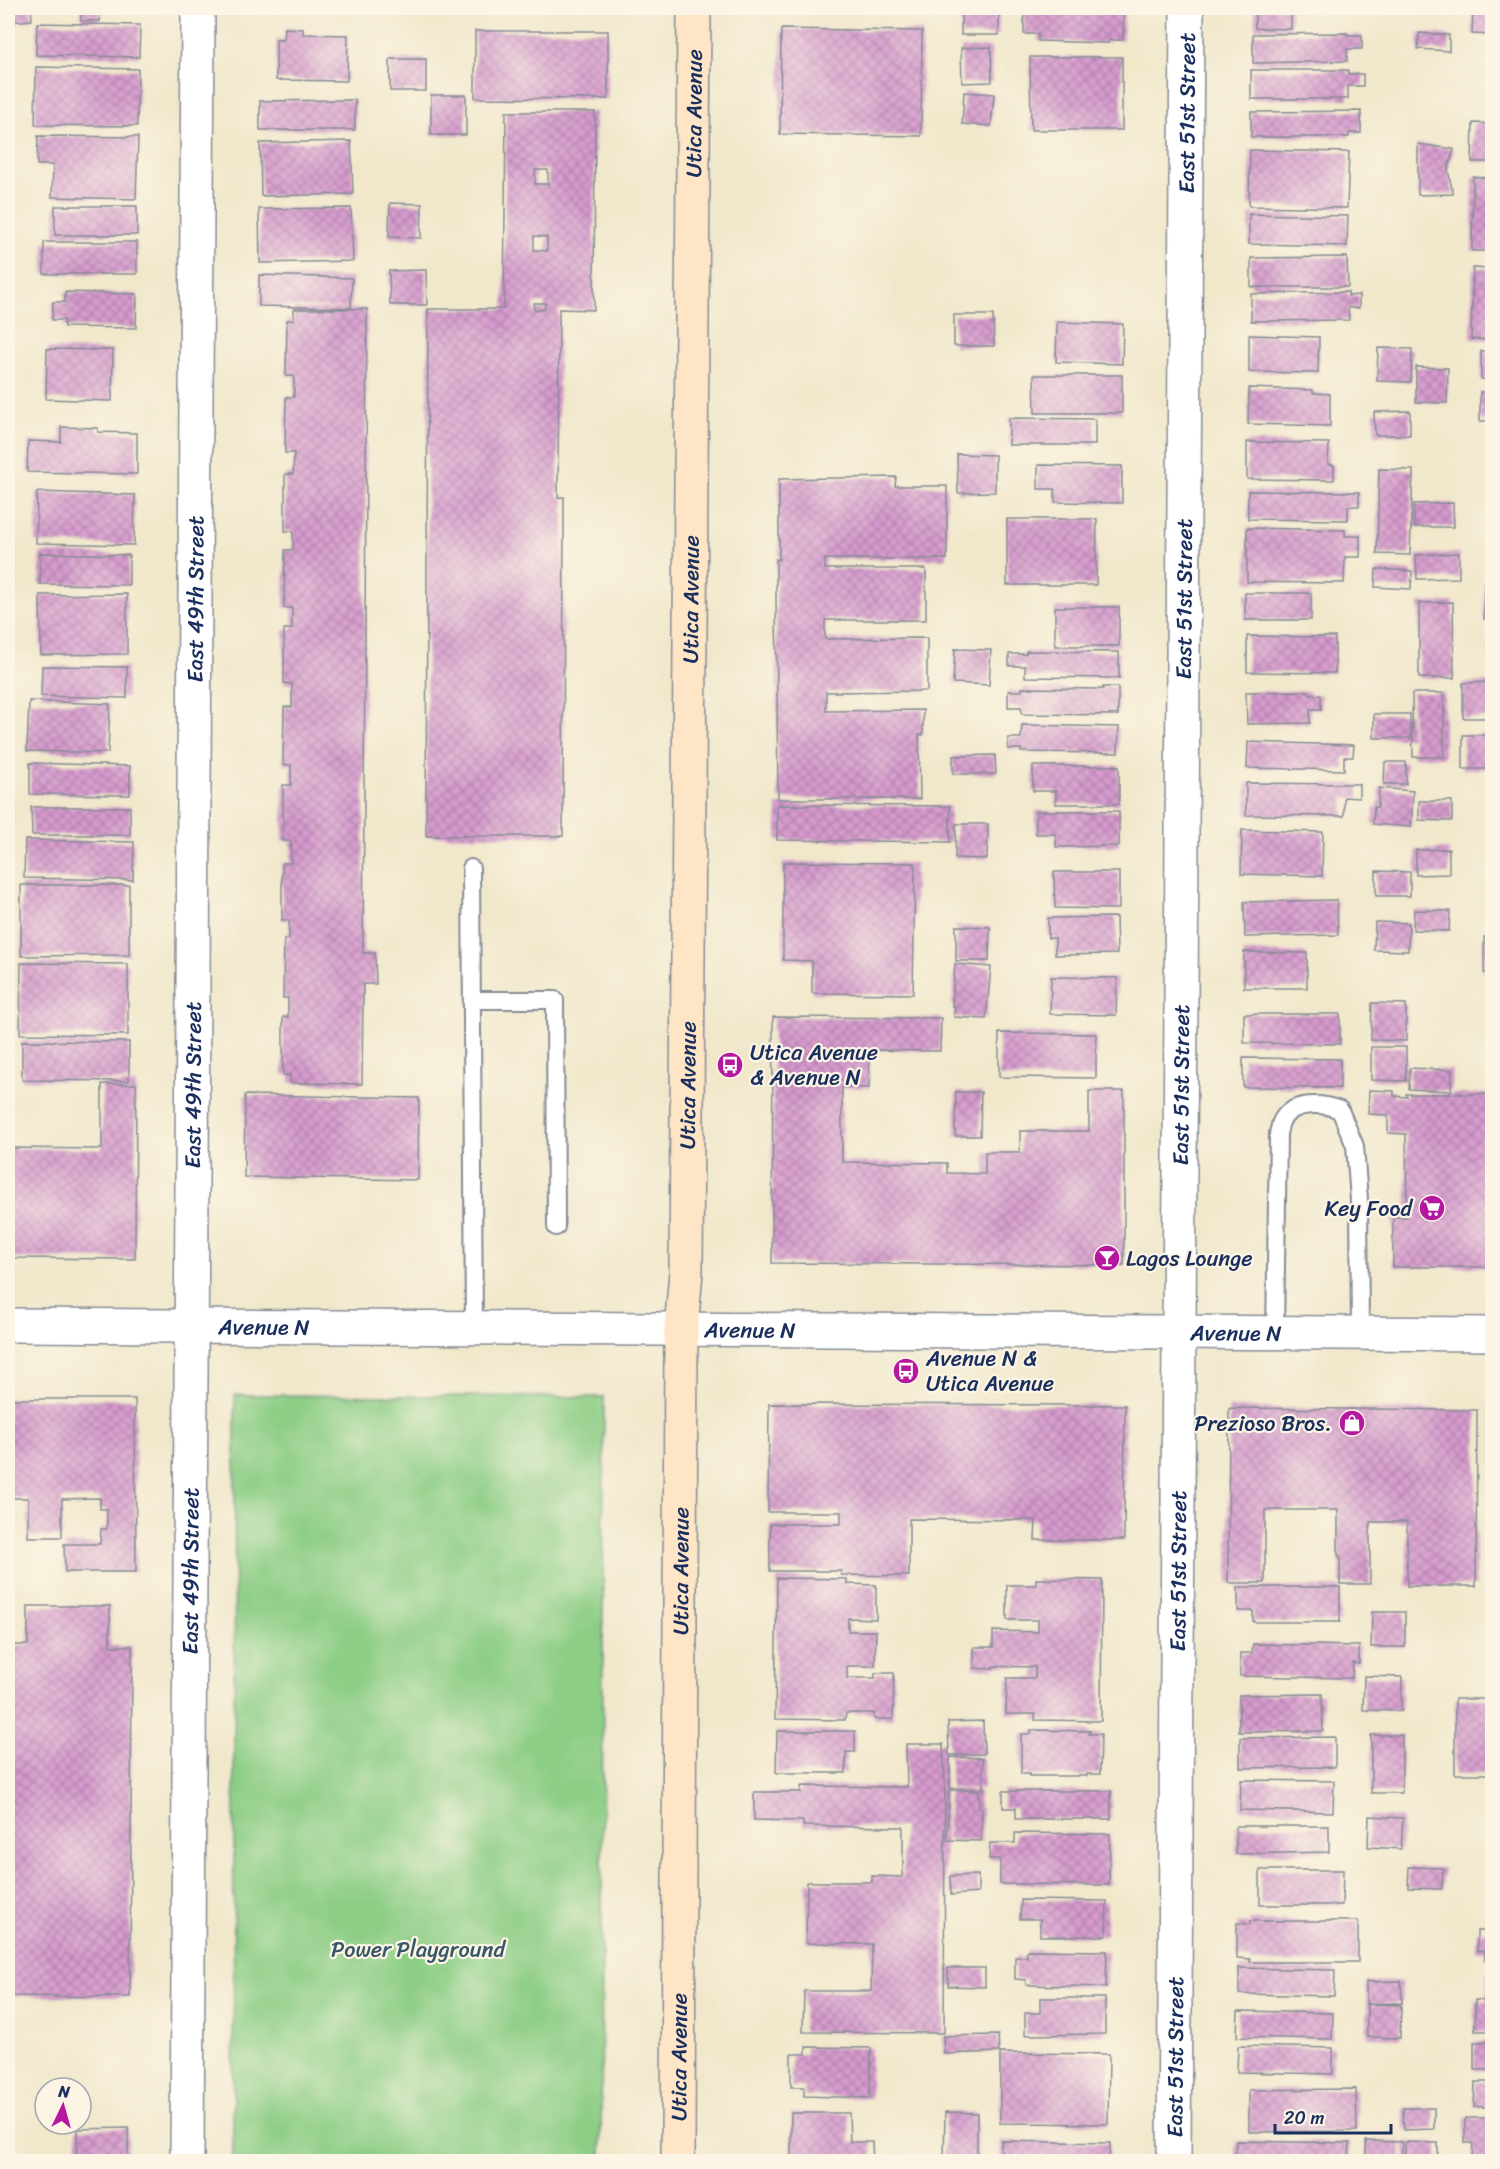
<svg xmlns="http://www.w3.org/2000/svg" width="1500" height="2169" viewBox="0 0 1500 2169" font-family="Sriracha,sans-serif">
	<style>
		.green { fill: #8dce86; stroke: #547e72; stroke-width: 1.5 }
		.building { fill: url(#building-cross-hatch); fill-rule: evenodd }
		.lines { fill: none; stroke-linecap: round; stroke-linejoin: round }
		.lane-casing { stroke: #868c95; stroke-width: 20 }
		.street-casing { stroke: #868c95; stroke-width: 36 }
		.secondary-casing { stroke: #868c95; stroke-width: 36 }
		.lane { stroke: #fff; stroke-width: 16 }
		.street { stroke: #fff; stroke-width: 33 }
		.secondary { stroke: #fde5c5; stroke-width: 33 }
		.labels { text-anchor: middle; stroke-width: 4.5; stroke-linejoin: round; paint-order: stroke }
		.street-label { font-size: 22px; fill: #1b2f5e; stroke: #fcf5e5 }
		.poi-label { font-size: 22px; fill: #1b2f5e; stroke: #fcf5e5; text-anchor: start }
		.park-label { font-size: 22px; fill: #385768; stroke: #fcf5e5 }
	</style>
	<defs>
		<pattern id="building-cross-hatch" width="8" height="8" patternUnits="userSpaceOnUse" patternTransform="scale(1.5)"><rect width="8" height="8" fill="#d79bce"/><path d="M0 0l8 8M0 8l8-8" fill="none" stroke="#ae7faa"/></pattern>
	</defs>
	<rect width="100%" height="100%" fill="#fcf5e5"/>
	<filter id="ink" filterUnits="userSpaceOnUse"><feTurbulence type="fractalNoise" baseFrequency=".0167" numOctaves="2"/><feDisplacementMap in="SourceGraphic" scale="12" xChannelSelector="R" yChannelSelector="G"/><feConvolveMatrix kernelMatrix="1 2 1 2 8 2 1 2 1" color-interpolation-filters="sRGB"/></filter>
	<filter id="wash" filterUnits="userSpaceOnUse"><feTurbulence type="fractalNoise" baseFrequency=".008" numOctaves="4" result="noise"/><feDisplacementMap in="SourceGraphic" scale="24" xChannelSelector="R" yChannelSelector="G"/><feGaussianBlur stdDeviation="1.35" result="paint"/><feColorMatrix in="noise" values="0 0 0 0 0 0 0 0 0 0 0 0 0 0 0 0 0 1.4 0 .05"/><feComposite in="paint" operator="in"/></filter>
	<g filter="url(#wash)">
		<rect width="100%" height="100%" fill="#f1e8cc"/>
		<path class="green" d="M235,1395l369,2 -3,764h-368z"/>
		<g id="blocks">
			<g class="building">
				<path d="M8,8h23l1,12 -22,2z"/>
				<rect x="81" y="8" width="19" height="13"/>
				<rect x="961" y="8" width="38" height="27"/>
				<path d="M1039,8l85,1 -1,31h-14l-1,3 -70,-2v-7h-14v-22l15,1z"/>
				<path d="M1255,8h36v21l-36,-1z"/>
				<path d="M1473,8h19v27l-20,-1z"/>
				<path d="M37,23l103,2 -1,32 -103,-2z"/>
				<path d="M285,28l18,1v5l45,1 -1,46 -71,-1v-40h8z"/>
				<path d="M781,29l141,2 -1,105 -141,-2z"/>
				<path d="M475,31h133v68l-133,-1z"/>
				<path d="M1347,33v2h15v14h-15v12l-94,2v-29z"/>
				<path d="M1419,33l30,2v16l-31,-2z"/>
				<path d="M991,47l1,35 -30,1 -1,-35z"/>
				<path d="M1030,57h92v73h-91z"/>
				<rect x="390" y="59" width="36" height="32"/>
				<path d="M36,67l102,2 -1,57 -102,-1z"/>
				<path d="M1251,70h97v4h15v12h-15v13h-97z"/>
				<path d="M964,92l30,2 -3,32 -29,-2z"/>
				<rect x="431" y="95" width="35" height="40"/>
				<path d="M355,100v30h-95v-29z"/>
				<path d="M1361,111v22h-12v4h-98v-25z"/>
				<path d="M506,112h89l-1,198 -35,-1 -1,188h6l-1,339h-137l2,-527h76zM535,170h13v14h-13zM534,236l13,1v14l-13,-1zM534,303h11v6l-11,1z"/>
				<path d="M1473,123l19,1v38h-20z"/>
				<path d="M38,136l100,1 -2,62 -84,-2 1,-32h-16z"/>
				<path d="M351,141l2,53 -92,2 -1,-53z"/>
				<path d="M1418,144l36,5 -6,21 5,24 -35,1z"/>
				<path d="M1250,150l99,2 -2,56 -98,-2z"/>
				<path d="M1473,177l19,1v73h-20z"/>
				<path d="M390,203l32,1 -1,34 -32,-1z"/>
				<rect x="55" y="206" width="82" height="29"/>
				<path d="M351,208l2,53 -93,2 -1,-54z"/>
				<path d="M1249,214l99,2 -1,30 -98,-2z"/>
				<rect x="44" y="242" width="93" height="32"/>
				<path d="M1347,257l1,30h-97v-29z"/>
				<path d="M1473,268l19,1v71l-21,-1z"/>
				<path d="M426,270l1,35h-37l-1,-34z"/>
				<path d="M259,275l93,3 -1,30 -92,-2z"/>
				<path d="M65,292l72,2 -1,34 -72,-1v-7h-12l1,-18h12z"/>
				<path d="M1348,292v4l11,-1v13h-11l1,12 -98,1v-27z"/>
				<path d="M294,309h73l-4,644h12l1,31h-13l-1,100 -72,-1v-8h-7v-58h5v-19h-5l1,-59h5v-19h-7v-57h9v-22h-8v-56h8v-20h-8l1,-58h8v-23l-8,-1v-54h8v-21h-8l1,-58h8v-19h-8v-57h8l1,-21h-9l1,-56h8v-21h-8l1,-56h7z"/>
				<path d="M954,315h39l1,31h-40z"/>
				<path d="M1057,322l66,2 -1,40 -66,-2z"/>
				<path d="M1249,335l70,2 -1,36 -69,-1z"/>
				<path d="M1378,348l34,1 -1,33 -34,-1z"/>
				<path d="M47,349l66,1 -1,51 -66,-2z"/>
				<rect x="1481" y="351" width="11" height="28"/>
				<path d="M1416,367l32,1 -1,35 -31,-1z"/>
				<path d="M1034,375h88v38h-87z"/>
				<path d="M1249,388l64,2v3l17,1v32l-82,-2z"/>
				<path d="M1480,392l12,1v28h-12z"/>
				<path d="M1410,411v24h-35l-1,-23z"/>
				<path d="M1009,418l86,1v26h-86z"/>
				<path d="M61,427l37,1v4l39,1v41l-110,-2 1,-31 33,1z"/>
				<path d="M1247,442l82,1 -1,21 6,1v15l-87,-1z"/>
				<path d="M957,454l38,1v37l-37,1z"/>
				<path d="M1038,465l84,1v37l-67,-1v-13h-17z"/>
				<path d="M1379,469l34,1 -3,85 -33,-1z"/>
				<path d="M896,477l-1,9h52v73h-122v10h101v51h-101v19l102,-1v53l-101,1v19l97,-1v25h-4l1,64h-142l-2,-204v-36l3,1v-81z"/>
				<path d="M1248,491l111,1v14h-11v14l-100,-1z"/>
				<path d="M37,492l98,3 -1,50 -98,-2z"/>
				<path d="M1453,503l1,24h-40v-23z"/>
				<path d="M1007,519h90l-1,66h-89z"/>
				<path d="M1247,528l98,2v6h15v21h-15l-1,26 -97,-1z"/>
				<path d="M40,553l89,2v30l-89,-1z"/>
				<path d="M1459,553v25l-42,1 -1,-24z"/>
				<path d="M1376,569l36,2 -1,18 -36,-2z"/>
				<path d="M1485,582h7v38l-8,-1z"/>
				<rect x="1245" y="593" width="66" height="27"/>
				<path d="M127,594v60l-86,1 -1,-60z"/>
				<path d="M1453,602l1,76h-35v-75z"/>
				<rect x="1055" y="607" width="64" height="39"/>
				<path d="M1247,636l88,1v36l-88,-1z"/>
				<path d="M955,649l36,1 -2,35 -36,-2z"/>
				<path d="M1026,651l93,1v26l-94,-1v-11h-16v-12h17z"/>
				<path d="M42,666l85,1v31l-86,-2z"/>
				<path d="M1492,682v36h-29v-35z"/>
				<path d="M1103,687h15v28l-96,-1 -1,-7h-13v-16h14v-3l81,1z"/>
				<path d="M1309,691l1,4h11v14h-11v14l-63,1 -1,-32z"/>
				<path d="M1412,693h32v64h-31z"/>
				<path d="M29,701l81,3 -2,49 -81,-2z"/>
				<path d="M1374,714h36l1,24h-37z"/>
				<path d="M1022,725l97,2 -1,26 -97,-1v-3h-13v-11h13z"/>
				<rect x="1463" y="735" width="29" height="34"/>
				<path d="M1248,742l106,3 -1,12h-9v13l-97,-2z"/>
				<path d="M995,755l1,19h-43v-18z"/>
				<path d="M1385,762h21v22h-22z"/>
				<path d="M30,763l100,3v29l-100,-1z"/>
				<path d="M1033,766h86v38h-63v-13h-23z"/>
				<rect x="1490" y="779" width="2" height="34"/>
				<path d="M1246,783l113,1v14l-15,-1v19l-98,-1z"/>
				<path d="M1379,788l34,3 -2,36 -38,-3 1,-17h4z"/>
				<path d="M1419,801h33v20l-33,-1z"/>
				<path d="M777,805l173,1v36l-173,-2z"/>
				<path d="M31,807h99v28h-98z"/>
				<path d="M1036,811h83v35l-63,1v-13h-20z"/>
				<path d="M956,824h32l-1,35 -32,-1z"/>
				<path d="M1242,830l81,2 -1,44 -81,-2z"/>
				<path d="M25,840l109,2 -1,38 -109,-2z"/>
				<path d="M1449,849v25l-33,1v-25z"/>
				<path d="M783,862l132,1 -2,131 -101,-1v-32l-29,-1z"/>
				<path d="M1376,871l34,1v24h-34z"/>
				<path d="M1054,872h65v37l-64,-1z"/>
				<path d="M21,885h108v70l-108,1z"/>
				<path d="M1337,900l1,35 -93,2 -1,-35z"/>
				<path d="M1414,910l36,1 -1,20 -36,-1z"/>
				<path d="M1116,917l1,37 -62,1v-17h-7v-20z"/>
				<path d="M1375,922l34,1 -1,28 -34,-1z"/>
				<path d="M956,926l34,1 -1,34h-33z"/>
				<path d="M1484,937h8v35l-8,1z"/>
				<path d="M1244,952l63,1v35h-63z"/>
				<path d="M21,963l107,1v71l-108,-1z"/>
				<path d="M955,964l36,3 -5,52 -32,-2 1,-11h-3z"/>
				<path d="M1051,977l66,1 -1,37 -66,-1z"/>
				<path d="M1372,1003l34,1v37l-35,-1z"/>
				<path d="M1244,1014h96v30l-96,-1z"/>
				<path d="M773,1017l168,1 -1,33 -70,-1 -1,38 -27,-1v75l105,1v10l38,1v-22h35v-21h69v-40h35v174l-352,-2z"/>
				<path d="M999,1033l97,1v44l-97,-1z"/>
				<path d="M22,1041l107,1v39l-107,-1z"/>
				<path d="M1371,1047h35v34l-35,-1z"/>
				<path d="M1243,1058l97,1v29l-97,-1z"/>
				<path d="M1410,1068l42,2 -1,21 -42,-2z"/>
				<path d="M102,1084h34l-1,175 -127,-1v-110l94,1z"/>
				<path d="M1369,1090l25,1v5l13,1 -1,-3h86v173h-99v-50h14l-1,-83 -18,-1v-18l-20,-1z"/>
				<path d="M956,1092h25l-1,44h-25z"/>
				<path d="M245,1095l174,3 -1,82 -174,-3z"/>
				<path d="M8,1399h127l1,173h-71l-1,-28h36l1,-15h6v-20h-7v-11l-38,1v38h-34v-39h-20z"/>
				<path d="M769,1404l356,1 -1,135h-89l1,-20 -127,-1v57l-68,-1v-4h-71v-47h71v-12h-73z"/>
				<path d="M1229,1408l248,2 -1,176h-69v-64h-37v62h-30v-28h-2v-46h-73v73h-37z"/>
				<path d="M777,1578l70,1v5l29,1v34l-28,-1v13h28l-1,35h-28v12h28v-5h19l-1,46h-19v-6h-28l-1,7 -70,-1z"/>
				<path d="M1036,1579l66,1 -1,141 -66,-1v-6h-29l1,-36h28v-11l-42,-1v3l-19,-1v-21h19v-16l45,1v-12h-31v-35h29z"/>
				<path d="M1238,1587h102v35h-87v-11h-15z"/>
				<path d="M28,1606h82v40h22l-2,351 -122,-1v-351h20z"/>
				<path d="M1372,1612h33v35h-34z"/>
				<path d="M1253,1644l106,2v18l-6,-1 -1,15 -112,-2v-23h12z"/>
				<path d="M1364,1676l38,1 -1,34 -38,-1z"/>
				<path d="M1322,1694l1,37 -84,1v-37z"/>
				<rect x="1455" y="1699" width="37" height="75"/>
				<path d="M983,1721l1,33 -35,1 -1,-33z"/>
				<path d="M1031,1730l59,1 -1,3h12l-1,40h-13v2h-58v-2h-8v-40h10z"/>
				<path d="M777,1731h78v21h-9v21h-70z"/>
				<rect x="1371" y="1735" width="31" height="58"/>
				<path d="M1335,1737v30l-95,1v-30z"/>
				<path d="M906,1744h37l2,44 -1,245 -141,-1 1,-41h67l1,-47 -66,-1 1,-61h65v-6l31,1v-50l-100,-1v-5l-49,-1v-28h47v-6l106,1z"/>
				<path d="M950,1757l33,1v31l-33,-1z"/>
				<path d="M1241,1780l93,1 -1,31 -93,-2z"/>
				<path d="M949,1790l30,1v17h3l-1,33 -34,-1z"/>
				<path d="M1003,1791h108v28h-95v-11h-13z"/>
				<path d="M1369,1816l34,2 -2,31 -33,-2z"/>
				<path d="M1236,1826h93v26l-93,2z"/>
				<path d="M1015,1833l95,1 -1,51 -109,-1v-25h-11l1,-16h25z"/>
				<path d="M1409,1867l34,1 -1,21 -34,-1z"/>
				<path d="M1260,1870h83l-1,35h-82z"/>
				<path d="M978,1875v18l-27,2 -1,-19z"/>
				<path d="M1021,1900l86,1 -1,35h-66v-17h-20z"/>
				<path d="M1250,1921h108v41h-108v-3l-13,-1v-35l13,1z"/>
				<path d="M1477,1931h15v28h-7v-8h-8z"/>
				<path d="M1027,1950l80,1 -1,36 -80,-2v-5l-11,-1v-22h12z"/>
				<path d="M948,1968h37v19l-37,-1z"/>
				<path d="M1239,1968l96,2 -1,26 -95,-2z"/>
				<path d="M1487,1972h5v59h-17v-31l12,1z"/>
				<path d="M1401,1981l1,22 -36,1v-22z"/>
				<path d="M1040,1998h65v36l-80,1v-22h15z"/>
				<path d="M1367,2004l34,1 -1,33 -33,-1z"/>
				<path d="M1238,2011l95,2 -1,26 -95,-2z"/>
				<path d="M998,2035l1,17 -55,2 -1,-18z"/>
				<rect x="1474" y="2042" width="18" height="28"/>
				<path d="M1238,2046l95,2v26l-96,-2z"/>
				<path d="M806,2047l65,1 -1,50 -66,-2v-9h-13v-33h15z"/>
				<path d="M1000,2053l109,1 -1,70 -108,-1z"/>
				<path d="M1475,2082h17v25h-18z"/>
				<path d="M1356,2089l1,42 -108,1v-42z"/>
				<path d="M1403,2108h31v21l-30,1z"/>
				<path d="M945,2112l32,1v47l-33,-1z"/>
				<path d="M791,2113h58l1,29h22l1,20h-82z"/>
				<path d="M1465,2118h27v44h-20l1,-19h-8z"/>
				<path d="M128,2128v34h-51v-33z"/>
				<path d="M1001,2141l109,2 -1,19h-108z"/>
				<path d="M1236,2141l114,2 -1,19h-114z"/>
				<path d="M1366,2141l36,1v20h-36z"/>
				<path d="M1405,2142l33,1v19h-33z"/>
			</g>
		</g>
	</g>
	<g filter="url(#ink)">
		<use href="#blocks" fill-opacity="0" stroke="#868c95" stroke-width="1.5"/>
		<g class="lines">
			<defs>
				<g id="lane">
					<path d="M471,868l3,460"/>
					<path d="M472,1000h83l1,227"/>
					<path d="M1275,1333l3,-199c1,-4 2,-11 4,-14 11,-19 41,-17 58,-10l15,36 4,54 1,133"/>
				</g>
				<g id="street">
					<path id="s1" d="M8,1325l1484,9"/>
					<path id="s2" d="M187,2162l11,-2154"/>
					<path id="s3" d="M1174,2162l13,-2154"/>
				</g>
				<g id="secondary">
					<path id="s4" d="M678,2162l3,-833 5,-57 8,-1264"/>
				</g>
			</defs>
			<use href="#lane" class="lane-casing"/>
			<use href="#street" class="street-casing"/>
			<use href="#secondary" class="secondary-casing"/>
			<use href="#lane" class="lane"/>
			<use href="#street" class="street"/>
			<use href="#secondary" class="secondary"/>
		</g>
	</g>
	<defs>
		<symbol id="bus-disc" viewBox="-11 -11 22 22"><circle r="9.5" fill="#b5179e" stroke="#fcf5e5"/><path d="M-5-6H5V4H4V6H2V4H-2V6H-4V4H-5ZM-3.5-4V0h7V-4ZM-3.5 1.2v1.5H-2V1.2ZM2 1.2v1.5H3.5V1.2Z" fill="#fff"/></symbol>
		<symbol id="supermarket-disc" viewBox="-11 -11 22 22"><circle r="9.5" fill="#b5179e" stroke="#fcf5e5"/><path d="M-6-5.5h2.5l.6 2H6L4.5 2H-2.5L-4.4-4H-6ZM-1.5 3.2a1.3 1.3 0 1 0 .1 0ZM3 3.2a1.3 1.3 0 1 0 .1 0Z" fill="#fff"/></symbol>
		<symbol id="bar-disc" viewBox="-11 -11 22 22"><circle r="9.5" fill="#b5179e" stroke="#fcf5e5"/><path d="M-6-5H6L.8 .8V4.5H3.5V6h-7V4.5H-.8V.8Z" fill="#fff"/></symbol>
		<symbol id="shop-disc" viewBox="-11 -11 22 22"><circle r="9.5" fill="#b5179e" stroke="#fcf5e5"/><path d="M-5-2.5h2.3a2.7 3.5 0 0 1 5.4 0H5L5.5 6h-11ZM-1.5-2.5h3a1.5 2.3 0 0 0-3 0Z" fill="#fff"/></symbol>
	</defs>
	<g fill-rule="evenodd">
		<use href="#bus-disc" x="715" y="1050" width="30" height="30"/>
		<use href="#supermarket-disc" x="1417" y="1193" width="30" height="30"/>
		<use href="#bar-disc" x="1092" y="1243" width="30" height="30"/>
		<use href="#bus-disc" x="891" y="1356" width="30" height="30"/>
		<use href="#shop-disc" x="1337" y="1408" width="30" height="30"/>
	</g>
	<g class="labels">
		<g class="street-label">
			<text dy="8" stroke="none"><textPath href="#s4" startOffset="2049">Utica Avenue</textPath></text>
			<text dy="8" stroke="none"><textPath href="#s3" startOffset="2049">East 51st Street</textPath></text>
			<text dy="8" stroke="none"><textPath href="#s2" startOffset="1563">East 49th Street</textPath></text>
			<text dy="8" stroke="none"><textPath href="#s4" startOffset="1563">Utica Avenue</textPath></text>
			<text dy="8" stroke="none"><textPath href="#s3" startOffset="1563">East 51st Street</textPath></text>
			<text dy="8" stroke="none"><textPath href="#s3" startOffset="1077">East 51st Street</textPath></text>
			<text dy="8" stroke="none"><textPath href="#s2" startOffset="1077">East 49th Street</textPath></text>
			<text dy="8" stroke="none"><textPath href="#s4" startOffset="1077">Utica Avenue</textPath></text>
			<text dy="8" stroke="none"><textPath href="#s1" startOffset="256">Avenue N</textPath></text>
			<text dy="8" stroke="none"><textPath href="#s1" startOffset="742">Avenue N</textPath></text>
			<text dy="8" stroke="none"><textPath href="#s1" startOffset="1228">Avenue N</textPath></text>
			<text dy="8" stroke="none"><textPath href="#s2" startOffset="591">East 49th Street</textPath></text>
			<text dy="8" stroke="none"><textPath href="#s4" startOffset="591">Utica Avenue</textPath></text>
			<text dy="8" stroke="none"><textPath href="#s3" startOffset="591">East 51st Street</textPath></text>
			<text dy="8" stroke="none"><textPath href="#s4" startOffset="105">Utica Avenue</textPath></text>
			<text dy="8" stroke="none"><textPath href="#s3" startOffset="105">East 51st Street</textPath></text>
		</g>
		<g class="poi-label">
			<text x="750" y="1060">Utica Avenue<tspan x="750" dy="25">&amp; Avenue N</tspan></text>
			<text x="1412" y="1216" text-anchor="end">Key Food</text>
			<text x="1126" y="1266">Lagos Lounge</text>
			<text x="926" y="1366">Avenue N &amp;<tspan x="926" dy="25">Utica Avenue</tspan></text>
			<text x="1332" y="1431" text-anchor="end">Prezioso Bros.</text>
		</g>
		<g class="park-label">
			<text x="418" y="1957">Power Playground</text>
		</g>
	</g>
	<rect width="1500" height="2169" fill="none" stroke="#fcf5e5" stroke-width="30"/>
	<g transform="translate(63 2106) rotate(5)"><circle r="28" fill="#fcf5e5" stroke="#a2a6af" stroke-width="1.5"/>
	<path d="M0-4.5L10 22L0 15L-10 22Z" fill="#b5179e"/>
	<text y="-9" font-size="16" font-weight="bold" text-anchor="middle" fill="#1b2f5e">N</text>
	</g>
	<path d="M1275 2124v9h116v-9" fill="none" stroke="#1b2f5e" stroke-width="3"/>
	<text x="1284" y="2124" font-size="18" fill="#1b2f5e" stroke="#fcf5e5" stroke-width="4.5" paint-order="stroke">20 m</text>
</svg>
